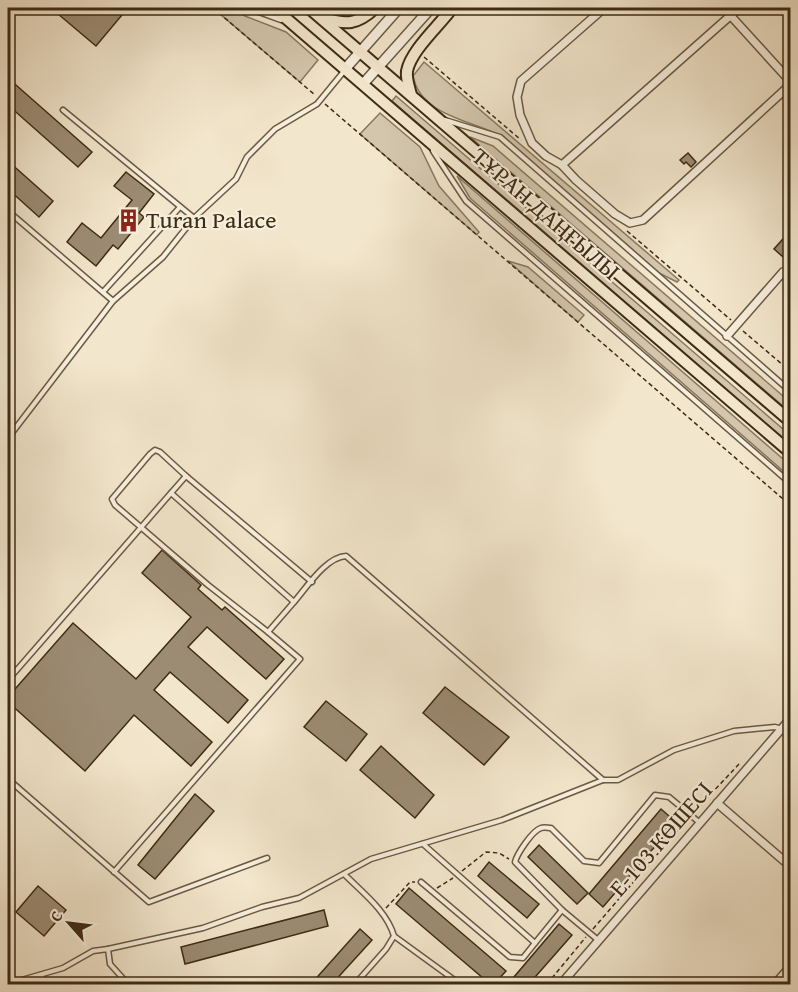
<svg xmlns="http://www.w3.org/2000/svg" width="798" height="992" viewBox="0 0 798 992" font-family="'Gentium Book Plus',serif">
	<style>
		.green { fill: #d3c6ad; stroke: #887860; stroke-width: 1.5 }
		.building { fill: #9c8c74; stroke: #3e2b14; stroke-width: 1.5 }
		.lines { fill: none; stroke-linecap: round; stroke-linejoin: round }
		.service-casing { stroke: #6b5a42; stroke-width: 7 }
		.minor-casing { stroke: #6b5a42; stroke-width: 10 }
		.tertiary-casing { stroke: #6b5a42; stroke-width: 12 }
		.primary-casing { stroke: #3e2b14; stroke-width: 14 }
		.path { stroke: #3e2b14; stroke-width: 1.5; stroke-dasharray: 4.5 3; stroke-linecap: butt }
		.service { stroke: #f7efde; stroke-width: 4 }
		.minor { stroke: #f7efde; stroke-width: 7 }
		.tertiary { stroke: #f7efde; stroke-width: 9 }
		.primary { stroke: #f2e6cc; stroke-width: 10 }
		.labels { text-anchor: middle; stroke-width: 4.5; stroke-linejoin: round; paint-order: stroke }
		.street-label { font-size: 24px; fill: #3e2b14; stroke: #f7efde }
		.poi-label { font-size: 24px; fill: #3e2b14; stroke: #f7efde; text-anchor: start }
	</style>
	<rect width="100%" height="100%" fill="#f2e6cc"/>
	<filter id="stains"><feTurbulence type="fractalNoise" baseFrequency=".00333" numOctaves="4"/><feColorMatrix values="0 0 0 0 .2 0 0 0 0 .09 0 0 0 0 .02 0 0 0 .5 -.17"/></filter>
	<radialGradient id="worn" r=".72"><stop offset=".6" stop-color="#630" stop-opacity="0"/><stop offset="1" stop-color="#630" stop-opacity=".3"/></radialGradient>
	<g class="green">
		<path d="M213,8h18l14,8 41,16 32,28 -18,22z"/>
		<path d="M424,62l255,218 -2,2 -18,-9 -156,-136c-30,-17 -82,-20 -90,-61z"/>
		<path d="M396,96l394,339v9l-398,-343z"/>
		<path d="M380,113l40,34 19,39 40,46 -2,3 -117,-101z"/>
		<path d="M470,137l23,9 297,256v10z"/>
		<path d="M457,176l333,289v12l-320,-279z"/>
		<path d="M508,261l20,6 56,48 -6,7z"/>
	</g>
	<g class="building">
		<path d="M51,8h74l2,1 -31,37z"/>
		<path d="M8,78l84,74 -14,15 -70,-62z"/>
		<path d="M688,153l8,9 -5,5 -5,-5 -2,2 -4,-4z"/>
		<path d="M8,161l45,40 -14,16 -31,-28z"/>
		<path d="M126,172l28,22 -15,19 5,4 -26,32 -5,-4 -17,21 -29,-24 15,-19 19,15 31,-38 -18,-14z"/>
		<path d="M790,231v32l-16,-14z"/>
		<path d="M162,550l39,35 -3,4 24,21 3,-3 59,52 -18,20 -59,-52 -19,20 60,53 -20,23 -58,-51 -16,18 58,52 -21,24 -57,-51 -49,56 -77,-69v-5l65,-74 63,56 55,-62 -49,-44z"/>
		<path d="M445,687l64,50 -25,28 -61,-52z"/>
		<path d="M326,701l41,33 -21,27 -42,-34z"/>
		<path d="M381,746l53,49 -19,23 -55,-48z"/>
		<path d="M195,794l19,17 -59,68 -17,-14z"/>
		<path d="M661,809l15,13 -73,85 -14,-13z"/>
		<path d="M539,845l49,48 -11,11 -49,-47z"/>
		<path d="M489,862l50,42 -12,14 -49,-42z"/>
		<path d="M38,886l28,24 -22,26 -28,-24z"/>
		<path d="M409,888l97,83 -12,13h-4l-94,-80z"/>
		<path d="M324,910l4,16 -143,38 -4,-17z"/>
		<path d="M559,924l13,11 -43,49h-6l-9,-7z"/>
		<path d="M360,929l12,11 -40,44h-21z"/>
	</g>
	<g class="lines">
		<defs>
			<g id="service">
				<path d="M248,8l33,12"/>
				<path d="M63,110l131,108"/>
				<path d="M445,120l55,17 290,254"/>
				<path d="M433,151l33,50 324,282"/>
				<path d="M8,211l105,90"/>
				<path d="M103,292l77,-85"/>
				<path d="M8,438l105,-137 50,-44 31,-39 42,-39 11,-22 28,-28 42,-25 28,-34"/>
				<path d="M186,476l-26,-24 -5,-2 -5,4 -38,45 3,6 93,80 60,47"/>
				<path d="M171,493l15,-17 126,106"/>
				<path d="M8,680l163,-187 123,109c13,-15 32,-45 52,-46l257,224h15l56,-30 60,-19 41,-4 7,2"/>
				<path d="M8,779l141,123 118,-44"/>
				<path d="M423,844l112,99 27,-33"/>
				<path d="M114,872l186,-213 -32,-27 26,-30"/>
				<path d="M344,874c18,18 43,37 50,62l-8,13 -31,35"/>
				<path d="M421,882l89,75 13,1 12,-15"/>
				<path d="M394,936l66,48"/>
				<path d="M598,940l-36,-30 -47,-48c2,-8 17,-31 26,-34 3,-1 7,0 10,0l33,33 15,2 56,-68 14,2 31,26"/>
				<path d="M108,949l95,-21 59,-21 37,-9 72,-39 131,-39 101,-40"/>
				<path d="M40,976l10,8"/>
				<path d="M8,984l55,-16 30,-17 15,-2 2,15 18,20"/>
			</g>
			<g id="minor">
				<path d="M604,8l-83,73 -4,16 3,18 12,28 14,13 16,9 14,15 39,34 15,9 13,-3 147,-135"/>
				<path d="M730,15l60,66"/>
				<path d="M562,165l177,-157"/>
				<path d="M727,336l56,-64"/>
				<path d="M717,803l73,63"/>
				<path d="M561,984l229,-265"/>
				<path d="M775,984l15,-17"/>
			</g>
			<g id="tertiary">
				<path d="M345,69l54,-61"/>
				<path d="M363,84l68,-76"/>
			</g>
			<g id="primary">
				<path d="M274,8l516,444"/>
				<path d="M309,8l481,413"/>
				<path d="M324,18c22,7 33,7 51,-10"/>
				<path d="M411,95c-2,-8 -5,-16 -4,-24 4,-21 33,-46 45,-63"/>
			</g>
		</defs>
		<use href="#service" class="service-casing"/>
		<use href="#minor" class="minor-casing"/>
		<use href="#tertiary" class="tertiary-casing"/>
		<use href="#primary" class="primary-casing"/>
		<g class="path">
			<path d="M213,8l102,87"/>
			<path d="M424,57l97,83"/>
			<path d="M325,104l465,401"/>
			<path d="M627,231l104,89"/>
			<path d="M743,331l47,40"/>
			<path d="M695,811l44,-47"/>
			<path d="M462,871l24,-19 13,1 10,6"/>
			<path d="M437,888l16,-10"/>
			<path d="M386,908l24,-26h5"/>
			<path d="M593,929l93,-108"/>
			<path d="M547,984l39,-47"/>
		</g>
		<use href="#service" class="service"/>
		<use href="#minor" class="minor"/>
		<use href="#tertiary" class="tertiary"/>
		<use href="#primary" class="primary"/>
	</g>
	<defs>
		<symbol id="building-bare" viewBox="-9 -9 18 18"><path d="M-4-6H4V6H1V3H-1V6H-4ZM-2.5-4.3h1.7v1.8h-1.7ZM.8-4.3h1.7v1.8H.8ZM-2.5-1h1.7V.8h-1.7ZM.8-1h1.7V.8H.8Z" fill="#8f2418" stroke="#f7efde" stroke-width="2.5" paint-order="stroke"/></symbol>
	</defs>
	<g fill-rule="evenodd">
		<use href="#building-bare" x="112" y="204" width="33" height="33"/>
	</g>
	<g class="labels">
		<g class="street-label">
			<text transform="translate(546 214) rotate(41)" y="8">ТҰРАН ДАҢҒЫЛЫ</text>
			<text transform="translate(661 839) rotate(-49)" y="8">Е-103 КӨШЕСІ</text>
		</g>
		<g class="poi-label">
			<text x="146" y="228">Turan Palace</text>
		</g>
	</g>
	<rect width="798" height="992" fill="none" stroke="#f2e6cc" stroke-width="30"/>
	<rect x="9" y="9" width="780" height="974" fill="none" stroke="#3e2b14" stroke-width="3"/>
	<rect x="15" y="15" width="768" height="962" fill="none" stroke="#3e2b14" stroke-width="1.5"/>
	<g transform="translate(69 923) rotate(298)" stroke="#f7efde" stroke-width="4.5" paint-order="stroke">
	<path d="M0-4.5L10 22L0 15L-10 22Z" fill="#3e2b14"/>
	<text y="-9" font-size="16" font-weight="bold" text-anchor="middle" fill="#3e2b14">С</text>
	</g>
	<rect width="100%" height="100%" filter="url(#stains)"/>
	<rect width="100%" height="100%" fill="url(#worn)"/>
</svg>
